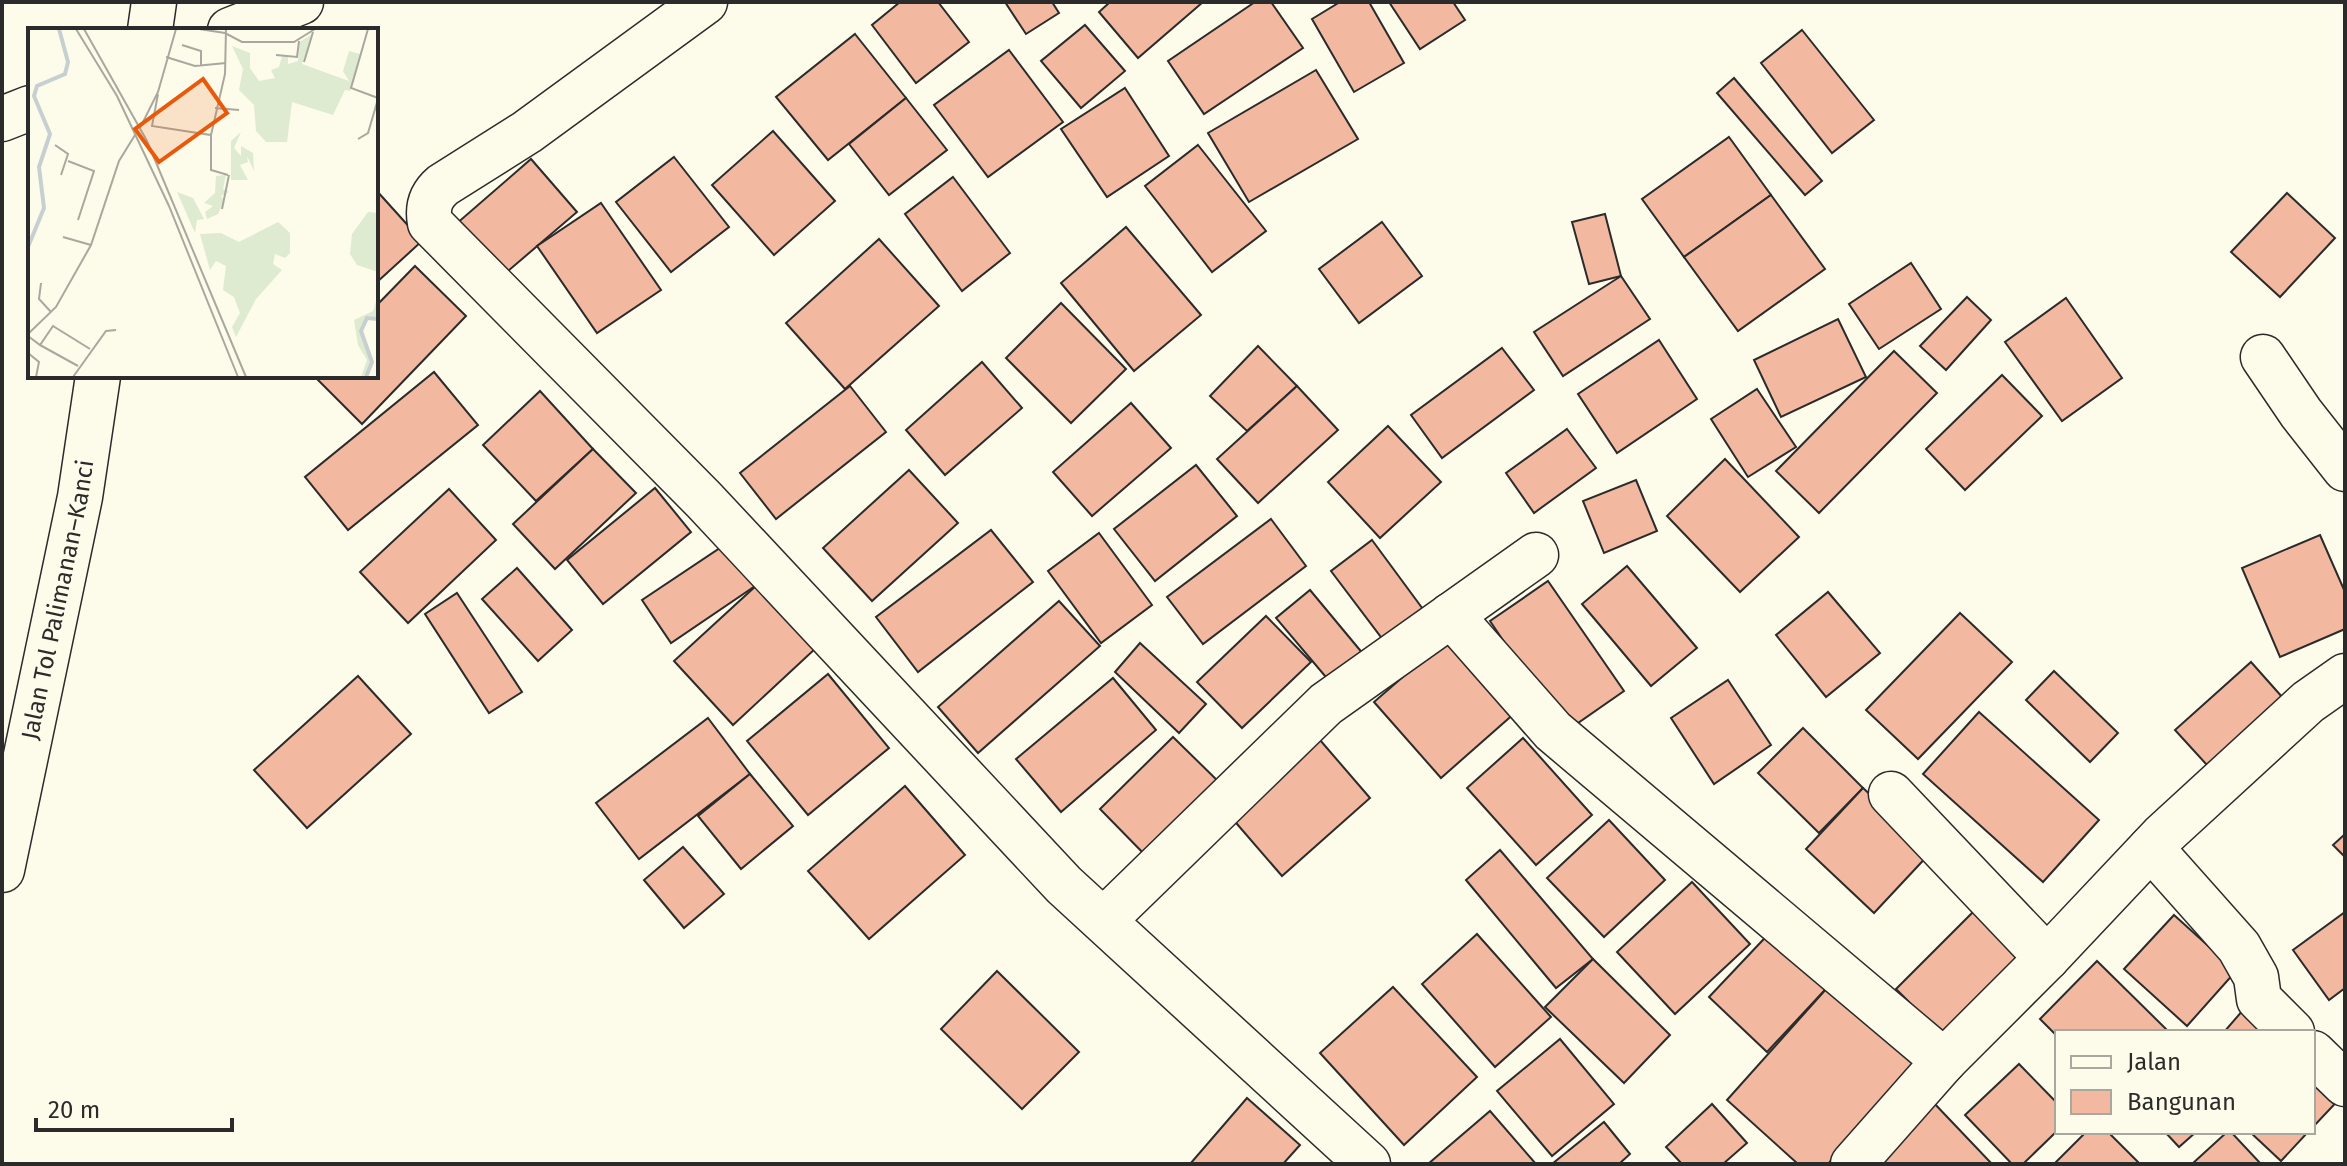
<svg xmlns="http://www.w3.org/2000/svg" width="2347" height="1166" viewBox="0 0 2347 1166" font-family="'Fira Sans',sans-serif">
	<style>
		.building { fill: #f2b8a0; stroke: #2b2b2b; stroke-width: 2 }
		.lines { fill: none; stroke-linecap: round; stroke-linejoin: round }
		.street-casing { stroke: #2b2b2b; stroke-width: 47 }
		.secondary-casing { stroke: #2b2b2b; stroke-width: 47 }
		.highway-casing { stroke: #2b2b2b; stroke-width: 47 }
		.street { stroke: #fdfbea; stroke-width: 44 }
		.secondary { stroke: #fdfbea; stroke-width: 44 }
		.highway { stroke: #fdfbea; stroke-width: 44 }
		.labels { text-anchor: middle; stroke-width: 6; stroke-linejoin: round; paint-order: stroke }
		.street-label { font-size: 24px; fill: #2b2b2b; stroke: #fdfbea }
		.inset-river { fill: none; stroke: #c7d0d0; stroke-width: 4 }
		.inset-road { fill: none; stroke: #a9a89e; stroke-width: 2 }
		.view { fill: #e8590c; fill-opacity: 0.15; stroke: #e8590c; stroke-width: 4 }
		.inset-edge { fill: none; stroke: #2b2b2b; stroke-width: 4 }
	</style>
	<rect width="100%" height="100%" fill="#fdfbea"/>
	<g class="building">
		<path d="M900,2h38l31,40 -53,41 -44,-58z"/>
		<path d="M1005,2h47l7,11 -33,21z"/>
		<path d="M1110,2h93l-65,56 -39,-46z"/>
		<path d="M1255,2h16l32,46 -99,66 -36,-53z"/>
		<path d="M1340,2h29l35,61 -50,29 -42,-73z"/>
		<path d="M1389,2h64l12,18 -45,29z"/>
		<path d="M1085,25l40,46 -44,37 -40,-47z"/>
		<path d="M1802,30l72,90 -42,33 -71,-90z"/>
		<path d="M855,34l51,64 -78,62 -52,-63z"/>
		<path d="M1009,50l54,72 -75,55 -54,-72z"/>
		<path d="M1316,70l42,69 -109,63 -41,-69z"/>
		<path d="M1734,78l88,103 -17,14 -88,-102z"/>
		<path d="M1125,88l44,68 -62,41 -46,-68z"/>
		<path d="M906,98l41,52 -58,45 -40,-51z"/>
		<path d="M773,131l62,70 -61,54 -62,-70z"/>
		<path d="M1729,137l42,58 -87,62 -42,-58z"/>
		<path d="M1198,145l68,86 -54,41 -67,-86z"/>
		<path d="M674,157l55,70 -58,45 -55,-70z"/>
		<path d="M531,159l46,53 -83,71 -46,-52z"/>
		<path d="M953,177l57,76 -48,38 -57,-77z"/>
		<path d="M376,190l46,51 -46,42z"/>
		<path d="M2287,193l48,45 -55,59 -49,-45z"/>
		<path d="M1771,195l54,74 -87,62 -54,-74z"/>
		<path d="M601,203l60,87 -64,43 -60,-87z"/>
		<path d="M1605,214l16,62 -32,8 -17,-62z"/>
		<path d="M1382,222l40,54 -63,47 -40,-54z"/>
		<path d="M1126,227l75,88 -67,56 -73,-88z"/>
		<path d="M879,239l60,67 -94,83 -59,-66z"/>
		<path d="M1911,263l30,46 -62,40 -30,-45z"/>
		<path d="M415,266l51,50 -104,108 -48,-48h62v-70z"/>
		<path d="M1621,276l29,43 -87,57 -29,-44z"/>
		<path d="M1967,297l24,23 -45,50 -26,-24z"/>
		<path d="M2066,298l56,80 -60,43 -57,-79z"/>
		<path d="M1061,303l65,66 -55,54 -65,-65z"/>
		<path d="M1838,319l28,58 -85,40 -27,-57z"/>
		<path d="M1659,340l38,59 -80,54 -39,-59z"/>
		<path d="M1258,346l39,40 -50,45 -37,-35z"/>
		<path d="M1502,348l32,42 -92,68 -31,-43z"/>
		<path d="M1894,351l43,42 -118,120 -43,-42z"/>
		<path d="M982,362l40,46 -77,67 -39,-45z"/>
		<path d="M434,372l44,53 -130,105 -43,-53z"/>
		<path d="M2002,375l40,41 -77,74 -39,-41z"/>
		<path d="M850,386l36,46 -110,87 -36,-46z"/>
		<path d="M1297,386l41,44 -80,73 -41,-44z"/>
		<path d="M1757,389l39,58 -48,30 -37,-58z"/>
		<path d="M540,391l53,58 -57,52 -53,-56z"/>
		<path d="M1131,403l40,45 -79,68 -39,-44z"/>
		<path d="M1388,426l53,56 -61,56 -52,-56z"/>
		<path d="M1567,429l29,39 -62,45 -28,-40z"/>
		<path d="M593,449l43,44 -81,76 -42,-45z"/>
		<path d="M1725,459l74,78 -59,55 -73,-76z"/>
		<path d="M1196,465l41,51 -82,65 -41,-52z"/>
		<path d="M909,470l49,53 -86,78 -49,-53z"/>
		<path d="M1636,480l21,51 -53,22 -21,-52z"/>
		<path d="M655,488l36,44 -88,72 -36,-44z"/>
		<path d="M449,489l47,51 -88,83 -48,-51z"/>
		<path d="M1271,519l35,47 -103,78 -36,-47z"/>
		<path d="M991,530l42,52 -115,90 -42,-55z"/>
		<path d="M1099,533l53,72 -51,38 -53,-72z"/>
		<path d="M2320,535l25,57v37l-65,28 -38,-89z"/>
		<path d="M1372,540l56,76 -41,29 -56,-74z"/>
		<path d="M729,542l29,42 -87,59 -29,-43z"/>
		<path d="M1627,566l70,82 -46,38 -69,-82z"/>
		<path d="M517,568l55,62 -34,31 -56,-62z"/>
		<path d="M1548,581l76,110 -59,41 -75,-111z"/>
		<path d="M758,584l58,64 -83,77 -59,-64z"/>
		<path d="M1310,590l59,71 -33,28 -60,-71z"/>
		<path d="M1828,592l52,61 -54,44 -50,-62z"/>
		<path d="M457,593l65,99 -33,21 -64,-99z"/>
		<path d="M1059,601l41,45 -122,107 -40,-46z"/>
		<path d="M1960,613l52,49 -94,97 -52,-49z"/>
		<path d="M1266,616l45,46 -69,66 -45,-46z"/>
		<path d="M1458,629l67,75 -84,74 -67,-76z"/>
		<path d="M1140,643l66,61 -27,29 -64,-61z"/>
		<path d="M2251,662l32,36 -76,67 -32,-35z"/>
		<path d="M2054,671l64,62 -28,29 -64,-62z"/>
		<path d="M828,674l61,74 -81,67 -61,-74z"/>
		<path d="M358,676l53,58 -104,94 -53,-58z"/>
		<path d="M1113,678l43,52 -95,82 -45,-53z"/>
		<path d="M1728,680l43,65 -57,39 -43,-66z"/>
		<path d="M1979,712l120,108 -56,62 -120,-108z"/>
		<path d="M708,718l42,56 -111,85 -43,-56z"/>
		<path d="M1803,728l60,60 -44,45 -61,-60z"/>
		<path d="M1173,737l51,50 -73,74 -51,-52z"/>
		<path d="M1523,738l69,77 -56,50 -69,-77z"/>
		<path d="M1320,740l50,58 -88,78 -51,-59z"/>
		<path d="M750,774l43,52 -52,43 -43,-53z"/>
		<path d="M905,786l60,69 -96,84 -61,-68z"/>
		<path d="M1863,788l69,63 -58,62 -68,-64z"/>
		<path d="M1609,820l56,60 -61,57 -57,-59z"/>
		<path d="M2345,834v23l-12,-12z"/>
		<path d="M683,847l41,47 -40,34 -40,-48z"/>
		<path d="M1500,850l93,109 -37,29 -90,-108z"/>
		<path d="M1692,882l58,62 -75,70 -58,-62z"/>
		<path d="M1980,905l46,45 -84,85 -46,-46z"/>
		<path d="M2345,912v76l-16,12 -36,-50z"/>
		<path d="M2174,915l62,56 -49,55 -63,-57z"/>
		<path d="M1778,924l58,54 -69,74 -58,-55z"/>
		<path d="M1477,934l74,83 -56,50 -73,-83z"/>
		<path d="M1593,959l77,76 -46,48 -79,-76z"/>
		<path d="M2097,961l69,68 -3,3h-106v4l-17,-17z"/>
		<path d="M997,971l82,81 -57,57 -81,-80z"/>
		<path d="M1836,978l88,79 -96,107h-30l-71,-64z"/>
		<path d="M1393,987l84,90 -73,68 -84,-92z"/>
		<path d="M2250,1002l33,30h-59z"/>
		<path d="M1560,1039l54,65 -62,52 -55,-65z"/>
		<path d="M2313,1060l32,33 -32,34z"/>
		<path d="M2019,1064l38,39v28l-34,33h-11l-47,-49z"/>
		<path d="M1247,1098l53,47 -17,19h-93z"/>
		<path d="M1932,1101l60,63h-127z"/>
		<path d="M1712,1104l35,39 -24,21h-41l-16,-17z"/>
		<path d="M1490,1111l46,53h-108z"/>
		<path d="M1604,1122l26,32 -11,10h-67z"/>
		<path d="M2086,1132h22l32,32h-86z"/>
		<path d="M2165,1132h31l-17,15z"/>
		<path d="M2227,1132h4l30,32h-69z"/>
		<path d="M2250,1132h58l-27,29z"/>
	</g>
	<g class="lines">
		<defs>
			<g id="street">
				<path d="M705,2l-178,130 -84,53c-13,11 -16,22 -13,38l274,277 360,385 304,279"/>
				<path d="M2263,357l38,56 44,56"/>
				<path d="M1451,615l102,116 391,330"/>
				<path d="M1891,794l156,164"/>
				<path d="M2151,848l88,99 17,30 3,22 33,33"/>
				<path d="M1104,920l222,-216 210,-149"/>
				<path d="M2313,1053l32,31"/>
				<path d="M1853,1164l91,-103 103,-103 115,-122 146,-134 37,-26"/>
			</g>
			<g id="secondary">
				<path d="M230,30l71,-28"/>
				<path d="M2,119l28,-11"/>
			</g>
			<g id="highway">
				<path d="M150,30l4,-28"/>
				<path id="s1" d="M2,870l78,-373 18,-121"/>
			</g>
		</defs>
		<use href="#street" class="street-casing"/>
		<use href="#secondary" class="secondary-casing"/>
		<use href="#highway" class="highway-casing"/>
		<use href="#street" class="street"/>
		<use href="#secondary" class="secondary"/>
		<use href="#highway" class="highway"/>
	</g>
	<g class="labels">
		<g class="street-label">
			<text dy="8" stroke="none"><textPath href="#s1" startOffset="276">Jalan Tol Palimanan–Kanci</textPath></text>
		</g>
	</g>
	<g transform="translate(28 28)">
		<rect width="350" height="350" fill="#fdfbea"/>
		<path d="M285,6l-11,30 47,17 -6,-10 6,-20 11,3 -10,37 -5,-1 -12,25 -41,-13 -5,40h-21l-10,-11 -2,-26 -15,-15 4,-21 -11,-23 18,7v15l9,13 16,-3 -4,-8 8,-3 3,-11 6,1v7l10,-3 1,-19zM213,104l-7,16 7,8v-10l12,7 1,18 -7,-15 1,6 -8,3 8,15h-17v-39zM198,147l-3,14 6,3 -8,4 3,5 -6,13 -11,5 -2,-7 8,-6 -9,-3 11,-10 1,-17zM149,164l16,6 11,21 -7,1 -2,13zM340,184l10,1v59l-21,-7 -7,-11 2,-20zM250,194l12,11v20l-5,5 -10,-4 -2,10 9,6 -26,29 -20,38 -4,-10 8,-14 -6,-16 -11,-7 3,-24 -10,-5 -6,9 -10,-36 21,-1 18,9zM350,268v22l-11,-1 -7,14 11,32 -2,9 -8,5 6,-17 -9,-15 -4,-25 19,-9z" fill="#deebd1"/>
		<path class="inset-river" d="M0,219l16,-39 -5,-41 11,-33 -16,-38 3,-10 28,-12 3,-12 -9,-33M338,349l6,-15 -11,-31 6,-13 11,1"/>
		<path class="inset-road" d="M48,1l41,67 52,110 69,171M56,1l63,112 99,236M171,1l26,4 17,9h52l21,-13M340,1l-17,59 27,10M154,17l19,6v15M248,27l21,2 2,-16M138,29l29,9 31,-3M276,34l9,-30M130,66l-6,32 59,9 14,-61 1,-45M187,80l24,2M112,100l18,-36 18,-63M183,108v34l17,5M330,111l10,-6 10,-34M27,117l13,9 -7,21M40,133l26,10 -16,49M194,181l7,-34M35,209l28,8M13,255l-2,16 12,13M0,306l28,-27 35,-62 28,-84 16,-26M0,308l12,9 13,-19 37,23M12,317l38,21M0,325l11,9 -3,15M45,349l33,-46 10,-1"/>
		<path class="view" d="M175,51l24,34 -68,49 -24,-33z"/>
		<rect width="350" height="350" class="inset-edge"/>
	</g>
	<rect width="2347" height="1166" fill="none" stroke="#2b2b2b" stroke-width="8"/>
	<rect x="2055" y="1030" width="260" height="104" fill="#fdfbea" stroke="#a9a89e" stroke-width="2"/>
	<rect x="2071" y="1056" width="40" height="12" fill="#fdfbea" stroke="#a9a89e" stroke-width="2"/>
	<text x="2127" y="1070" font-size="24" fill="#2b2b2b">Jalan</text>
	<rect x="2071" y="1090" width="40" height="24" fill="#f2b8a0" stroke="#a9a89e" stroke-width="2"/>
	<text x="2127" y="1110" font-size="24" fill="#2b2b2b">Bangunan</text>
	<path d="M36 1118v12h196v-12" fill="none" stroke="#2b2b2b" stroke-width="4"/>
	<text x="48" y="1118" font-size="24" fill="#2b2b2b" stroke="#fdfbea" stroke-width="6" paint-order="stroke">20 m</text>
</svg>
